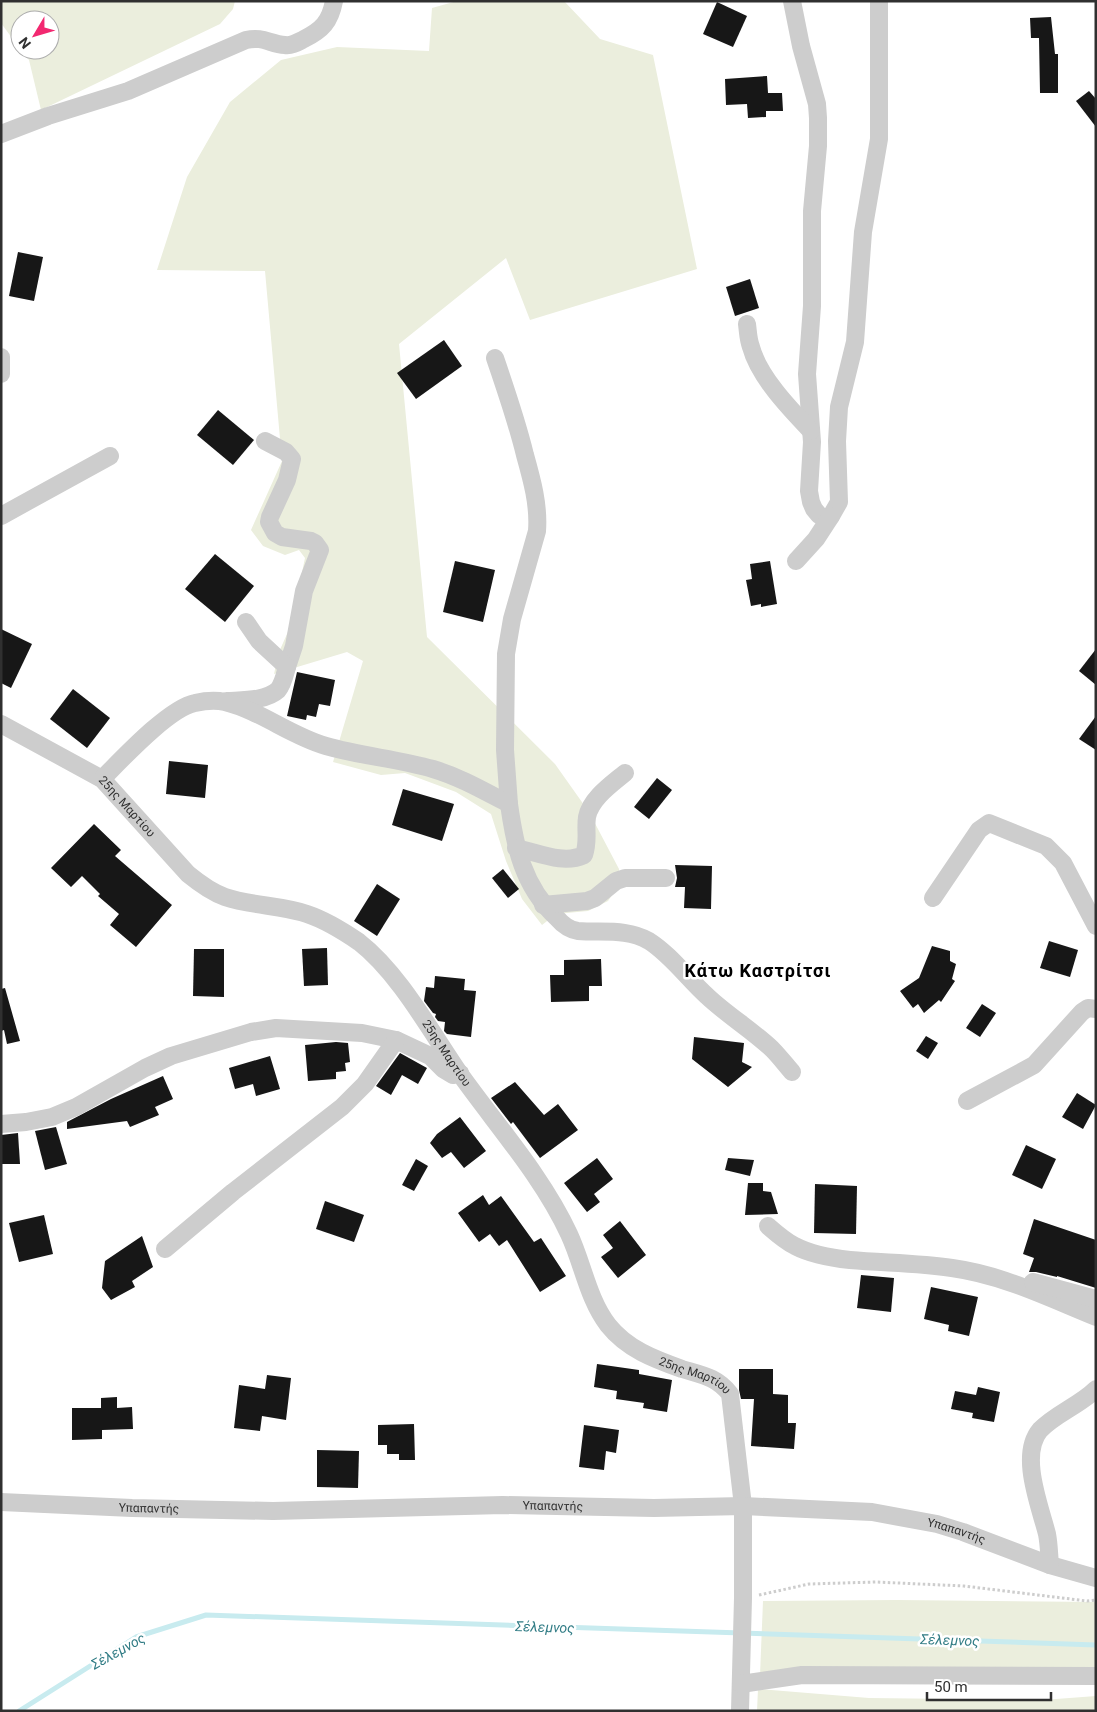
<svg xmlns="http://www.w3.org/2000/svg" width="1097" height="1712" viewBox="0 0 1097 1712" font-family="Roboto,sans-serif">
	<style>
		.green { fill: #ebeedd }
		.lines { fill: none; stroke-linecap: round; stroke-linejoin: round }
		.stream { stroke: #c8ebef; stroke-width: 5 }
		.building { fill: #171717 }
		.path { stroke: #cdcdcd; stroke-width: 3; stroke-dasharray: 2.5 2.5; stroke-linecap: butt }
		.minor { stroke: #cdcdcd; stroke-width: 18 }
		.labels { text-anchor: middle; stroke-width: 5; stroke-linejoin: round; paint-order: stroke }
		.street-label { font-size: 12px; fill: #303030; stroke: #fff }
		.water-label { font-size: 14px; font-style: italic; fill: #317c85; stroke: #fff }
		.district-label { font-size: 18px; font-weight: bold; letter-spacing: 1px; fill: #000; stroke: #fff }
	</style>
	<rect width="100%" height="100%" fill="#fff"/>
	<g class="green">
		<path d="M1,1h234l-2,8 -13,15 -179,86 -12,-50 -8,-10h29v-30h-30v29l-19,-26z"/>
		<path d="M457,1h107l36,38 53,16 44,214 -167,51 -24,-62 -107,86 28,293 128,127 34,48 30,57v16l-11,16 -20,10 -32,3 -14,11 -20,-26 -16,-38 -15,-47 -35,-22 -51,-19 -24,2 -48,-13 30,-101 -16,-9 -73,22 5,-22 12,-27 14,-67 -6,-8 -14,5 -22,-9 -12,-16 31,-69 -17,-190 -108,-1 30,-93 43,-75 51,-42 56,-13 92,4 3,-43z"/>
		<path d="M897,1600l199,2v67l-336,6 3,-74z"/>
		<path d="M758,1689l111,9 174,2 53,-4v15h-339z"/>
	</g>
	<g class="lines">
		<path class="stream" d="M19,1711l117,-74 70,-22 890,30"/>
	</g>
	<g class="building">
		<path d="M717,2l30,14 -14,31 -30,-13z"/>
		<path d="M1051,17l4,37h3v39h-18l-1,-55h-8l-1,-20z"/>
		<path d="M767,76l1,17h14l1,18h-17v6l-18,1 -1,-14 -21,1 -1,-26z"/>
		<path d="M1089,91l7,8v28l-20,-26z"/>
		<path d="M18,252l25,5 -9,44 -25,-5z"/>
		<path d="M750,279l9,29 -24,8 -9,-29z"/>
		<path d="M444,340l18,26 -46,33 -19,-26z"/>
		<path d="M218,410l36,30 -21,25 -36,-30z"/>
		<path d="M215,554l39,32 -29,36 -40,-33z"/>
		<path d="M455,561l40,9 -12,52 -40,-10z"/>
		<path d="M770,561l7,43 -16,3v-3l-10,2 -5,-26 6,-1 -2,-15z"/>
		<path d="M1,629l31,15 -21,44 -10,-5z"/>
		<path d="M1096,649v36l-17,-14z"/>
		<path d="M297,672l38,8 -5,26 -11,-2 -3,13 -9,-2 -1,5 -19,-4z"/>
		<path d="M73,689l37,29 -23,30 -37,-29z"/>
		<path d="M1096,716v34l-17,-11z"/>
		<path d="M169,761l39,4 -3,33 -39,-4z"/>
		<path d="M657,778l15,12 -23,29 -15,-12z"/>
		<path d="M403,789l51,15 -12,37 -50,-16z"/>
		<path d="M94,824l27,26 -6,6 57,49 -36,42 -26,-22 9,-11 -21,-18 2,-2 -18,-18 -11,11 -20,-19z"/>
		<path d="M675,865l37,1 -1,43 -27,-1 1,-21h-10l2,-9z"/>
		<path d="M503,869l16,20 -11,9 -16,-20z"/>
		<path d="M377,884l23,15 -23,37 -23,-15z"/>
		<path d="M1049,941l29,9 -8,27 -30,-9z"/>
		<path d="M932,946l18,5v10l6,3 -4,15 3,2 -14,21 -2,-2 -15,13 -6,-9 -5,4 -13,-17 19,-13z"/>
		<path d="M327,948l1,37 -24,1 -2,-37z"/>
		<path d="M194,949h30v48l-31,-1z"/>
		<path d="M601,959l1,27h-13v15l-38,1 -1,-27h14v-15z"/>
		<path d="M435,976l30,3 -1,11 12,1 -5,46 -24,-3 -3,-3 1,-9 -7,-1 -3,-4 1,-3 -3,-1 -9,-12 2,-14 8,1z"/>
		<path d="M5,988l15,53 -13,3 -3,-14 -3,1v-42z"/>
		<path d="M982,1004l14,9 -16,24 -14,-9z"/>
		<path d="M926,1036l12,7 -10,16 -12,-8z"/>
		<path d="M694,1037l50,6 -2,19 10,5 -24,20 -36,-28z"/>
		<path d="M336,1042l12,1 2,19 -5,1 1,8 -10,1v7l-28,2 -3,-36z"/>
		<path d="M400,1053l27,15 -9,16 -16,-9 -11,20 -15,-9z"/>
		<path d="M270,1056l10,33 -24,7 -3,-12 -18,5 -6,-21z"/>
		<path d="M163,1076l10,23 -18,8 4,8 -29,12 -3,-6 -60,8v-7l44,-23z"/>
		<path d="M515,1082l29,33 14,-11 20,26 -38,28 -27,-36 -2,2 -20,-26z"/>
		<path d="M1077,1093l19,12 -13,24 -21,-12z"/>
		<path d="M460,1117l26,34 -22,17 -13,-16 -9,6 -12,-15 7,-9z"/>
		<path d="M56,1127l11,37 -22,6 -10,-39z"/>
		<path d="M18,1133l2,31h-19v-29z"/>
		<path d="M1026,1145l30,14 -14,30 -30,-14z"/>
		<path d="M597,1158l16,21 -19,15 6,8 -13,10 -23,-29z"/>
		<path d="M728,1158l26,2 -4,16 -25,-6z"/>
		<path d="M416,1159l12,7 -14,25 -12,-6z"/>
		<path d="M748,1183h15v8l8,1 7,22 -33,1z"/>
		<path d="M815,1184l42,2 -1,48 -42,-1z"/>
		<path d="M483,1195l6,10 12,-9 33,46 7,-4 25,38 -26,16 -33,-52 -8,6 -9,-12 -11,8 -21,-29z"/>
		<path d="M325,1201l39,14 -10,27 -38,-13z"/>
		<path d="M44,1215l9,39 -34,8 -10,-39z"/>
		<path d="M1034,1219l62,21v48l-39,-12v1l-21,-5h-7l5,-14 -11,-4z"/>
		<path d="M620,1221l26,34 -28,23 -17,-21 12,-9 -10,-13z"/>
		<path d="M142,1236l11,31 -21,14 3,6 -24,13 -9,-12 3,-27z"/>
		<path d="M861,1275l33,3 -3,34 -34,-4z"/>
		<path d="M931,1287l47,10 -9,39 -21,-5 1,-6 -25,-6z"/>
		<path d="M597,1364l42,6v4l33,6 -5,32 -24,-4 1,-5 -28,-4 1,-8 -23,-4z"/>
		<path d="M739,1369h34v25l15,1v28h8l-2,26 -43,-3 3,-47h-13l-2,-9z"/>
		<path d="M267,1375l24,3 -5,42 -24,-4 -2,15 -26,-3 5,-43 26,4z"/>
		<path d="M978,1387l22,5 -6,30 -22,-4 1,-5 -22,-4 4,-18 21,4z"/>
		<path d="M117,1397v11l15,-1 1,22 -31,1v9l-30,1v-32h29v-10z"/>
		<path d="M414,1424l1,36h-16v-6h-12v-9h-9v-20z"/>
		<path d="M584,1425l35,5 -3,23 -10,-2 -2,19 -25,-3z"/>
		<path d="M317,1450l42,1 -1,37 -41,-1z"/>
	</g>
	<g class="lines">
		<path class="path" d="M759,1595l50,-11 67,-2 88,4 123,15 9,-1"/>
		<g class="minor">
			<path d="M792,1l9,45 16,58 1,14v28l-6,65v95l-5,68 5,68 -3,49 2,11 3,7 5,6 6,3 6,-2 8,-14 -2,-61 2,-34 16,-65 8,-110 16,-93v-138"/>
			<path d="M1,134l47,-18 80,-25 118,-51c17,-4 24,4 39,5 7,1 13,-3 19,-6 18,-9 26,-17 30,-38"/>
			<path d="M747,324c1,7 1,15 4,23 8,30 39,62 60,84"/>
			<path d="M1,357v17"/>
			<path d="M495,358c11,32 22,64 30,97 7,25 14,50 12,76l-25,88 -6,35 -1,96 4,54"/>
			<path d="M265,441l21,11 6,7 -5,21 -17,37 -1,5 6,11 7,4 29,4 4,2 5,7 -16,41 -10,55 -7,21"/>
			<path d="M1,516l109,-60"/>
			<path d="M796,561l20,-22 15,-23"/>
			<path d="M227,701c16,-1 39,0 51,-11 5,-6 7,-16 9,-23l-28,-26 -13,-19"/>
			<path id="s1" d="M1,724l101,55 86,95c11,9 23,18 37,23 26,9 56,8 82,17 18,6 36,17 52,28 40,31 72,90 101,132 37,52 82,102 109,160 14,30 19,65 39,91 19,24 46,34 74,44 20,6 35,8 48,25l13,112v92l-3,113"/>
			<path d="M102,779c20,-20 67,-71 93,-76 9,-2 21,-3 30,-1 36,9 66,34 101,44 35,10 72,13 107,23 27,8 51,22 76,35 6,43 14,82 47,113 6,7 13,13 22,14 24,2 49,-3 71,10 22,14 39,38 58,55 20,19 45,34 65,53 7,7 13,15 20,23"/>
			<path d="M516,848c21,4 47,17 68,7 5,-15 1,-24 3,-38 4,-19 25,-33 38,-44"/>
			<path d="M933,898l46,-68 10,-7 57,23 17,17 33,63"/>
			<path d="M543,905l44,-4 8,-3 21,-17 9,-3h41"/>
			<path d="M967,1101l67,-36 48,-53 6,-4 8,1"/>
			<path d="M1,1124l25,-2 26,-5 24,-10 69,-39 26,-12 80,-24 25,-4 86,5 34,7 34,16 13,13 10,6 7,-2"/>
			<path d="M768,1226c8,7 17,15 27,20 17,9 36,12 55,14 34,3 69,3 102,8 51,7 97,30 144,49"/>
			<path d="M165,1249l68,-57 109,-85 23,-23 31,-44"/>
			<path d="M1033,1282l63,17"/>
			<path id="s2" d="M1,1502l131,6 141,3 230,-6 151,3 89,-2 129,6 65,12 26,8 87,33 46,13"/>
			<path d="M1050,1565c-1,-11 -1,-21 -3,-31 -7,-28 -28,-79 -7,-104 15,-16 40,-25 56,-41"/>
			<path d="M741,1684l61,-9 294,1"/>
		</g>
	</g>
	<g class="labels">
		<g class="street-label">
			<text dy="4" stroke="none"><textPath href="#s1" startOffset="152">25ης Μαρτίου</textPath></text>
			<text dy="4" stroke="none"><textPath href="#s1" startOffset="572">25ης Μαρτίου</textPath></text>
			<text dy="4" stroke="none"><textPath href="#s1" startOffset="992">25ης Μαρτίου</textPath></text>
			<text dy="4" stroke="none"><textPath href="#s2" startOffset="552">Υπαπαντής</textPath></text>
			<text dy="4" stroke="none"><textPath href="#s2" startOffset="148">Υπαπαντής</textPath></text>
			<text dy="4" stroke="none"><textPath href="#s2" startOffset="958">Υπαπαντής</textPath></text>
		</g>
		<g class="water-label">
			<text transform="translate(545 1627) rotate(2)" y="5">Σέλεμνος</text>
			<text transform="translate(950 1640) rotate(2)" y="5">Σέλεμνος</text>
			<text transform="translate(118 1651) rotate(-29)" y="5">Σέλεμνος</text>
		</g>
		<g class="district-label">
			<text x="758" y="977">Κάτω Καστρίτσι</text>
		</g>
	</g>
	<rect width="1097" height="1712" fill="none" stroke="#303030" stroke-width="5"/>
	<g transform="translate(35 35) rotate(232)"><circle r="24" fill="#ffffff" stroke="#acacac"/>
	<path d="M0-4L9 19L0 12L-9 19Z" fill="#f22870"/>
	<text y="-8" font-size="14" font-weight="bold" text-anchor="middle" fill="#303030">N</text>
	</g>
	<path d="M927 1692v8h124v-8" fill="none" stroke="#303030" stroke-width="2.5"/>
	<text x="934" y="1692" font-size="15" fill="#303030" stroke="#ffffff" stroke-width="4" paint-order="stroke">50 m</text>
</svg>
